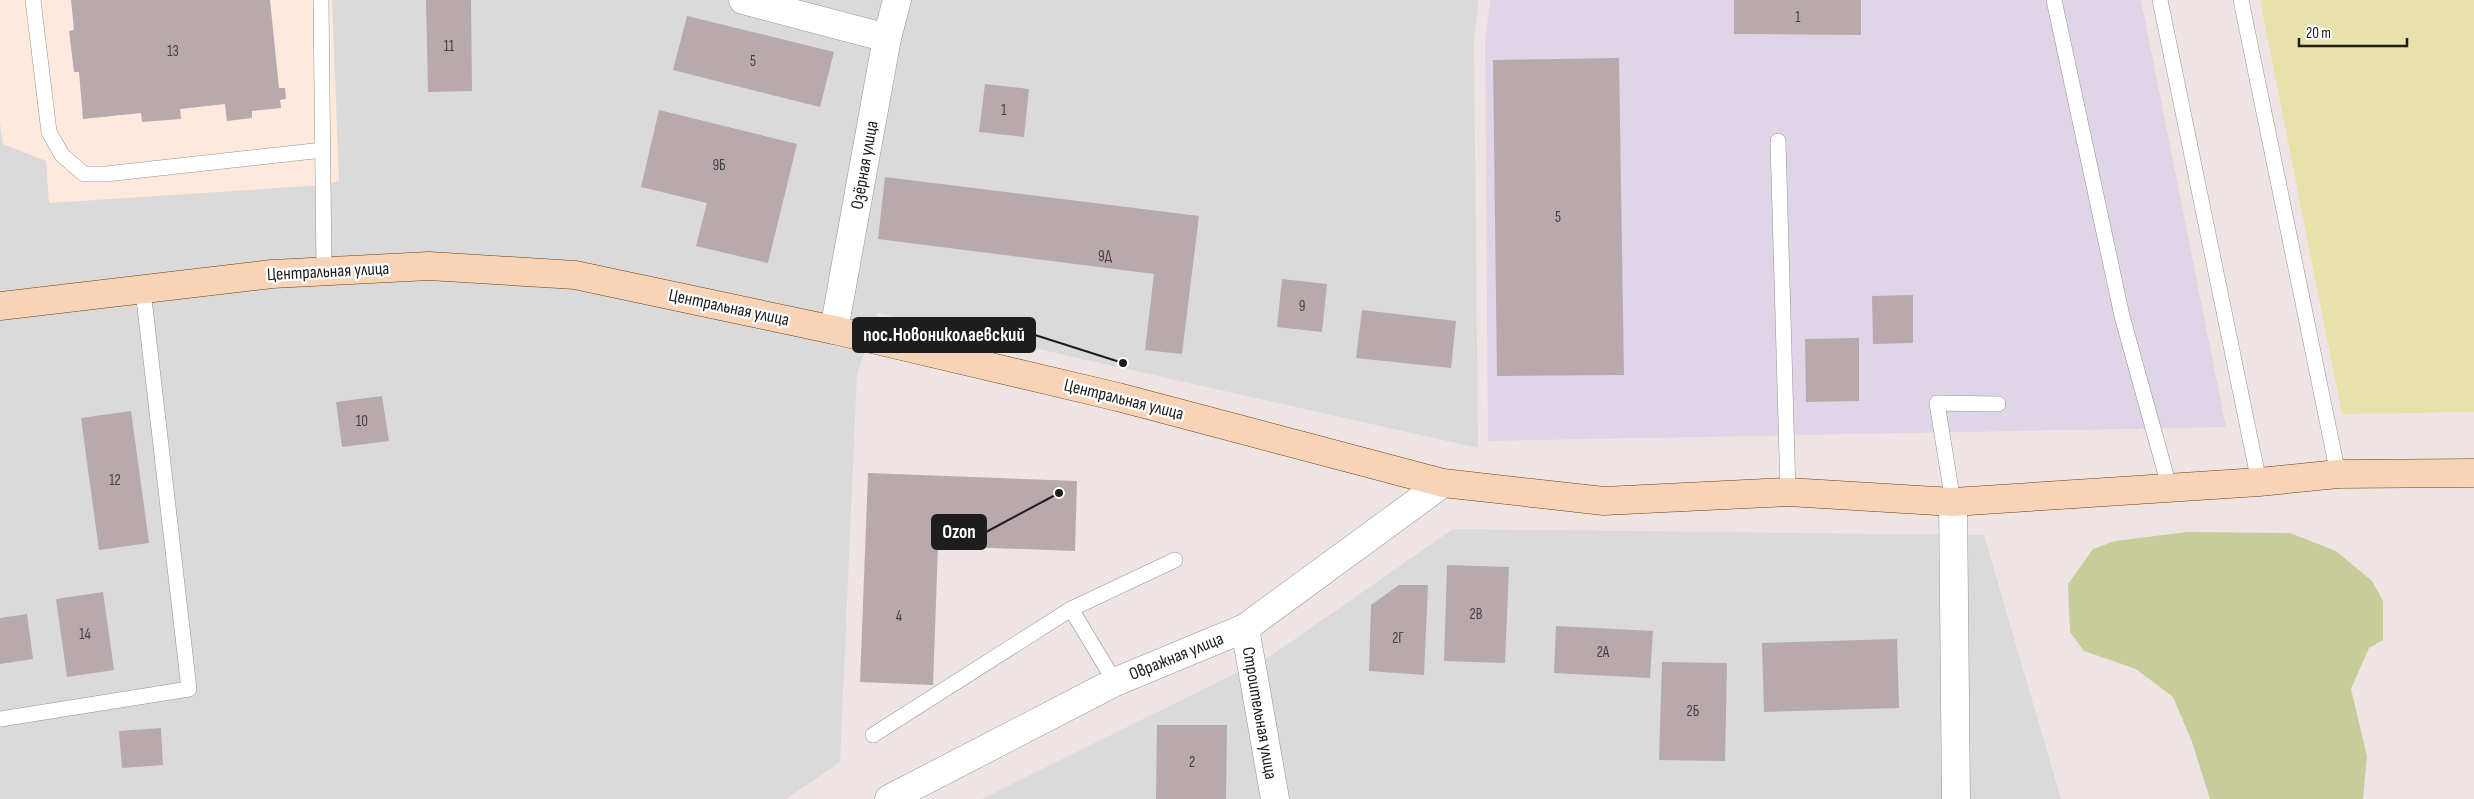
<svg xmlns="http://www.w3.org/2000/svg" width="2474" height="799" viewBox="0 0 2474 799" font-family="'Sofia Sans Condensed',sans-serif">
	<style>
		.residential { fill: #dbdadb }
		.industrial { fill: #e0d5e7 }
		.education { fill: #fee9dc }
		.grass { fill: #e7e1aa }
		.forest { fill: #c7cc99 }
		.building { fill: #b7a9ac }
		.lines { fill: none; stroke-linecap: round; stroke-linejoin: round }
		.service-casing { stroke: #949494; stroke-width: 16 }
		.minor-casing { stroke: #949494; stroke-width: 29 }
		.secondary-casing { stroke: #703c08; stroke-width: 29 }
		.service { stroke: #fff; stroke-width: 15 }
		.minor { stroke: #fff; stroke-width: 28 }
		.secondary { stroke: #f7d4b8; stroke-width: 28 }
		.labels { text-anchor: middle; stroke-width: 4.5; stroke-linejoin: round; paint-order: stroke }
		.number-label { font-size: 15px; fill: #444041 }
		.street-label { font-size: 18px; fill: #1d1d1d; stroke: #fff }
		.leader { fill: none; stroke: #1d1d1d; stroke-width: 2 }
		.callout-dot { fill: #1d1d1d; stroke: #fff; stroke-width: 2 }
		.callout { fill: #1d1d1d; stroke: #1d1d1d; stroke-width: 2 }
		.callout-label { font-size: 19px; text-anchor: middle; font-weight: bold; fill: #fff }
	</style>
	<rect width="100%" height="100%" fill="#eee4e3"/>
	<g class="residential">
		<path d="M0,0h1479l-5,38 4,410 -600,-135 -21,61 -17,388 -54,37h-786z"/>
		<path d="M1453,529l531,6 77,264h-1079l290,-144z"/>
	</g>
	<path class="industrial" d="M1490,0h651l85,427 -738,14 -3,-399z"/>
	<path class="education" d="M0,0h332l7,181 -15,4 -275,18 -3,-42 -43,-17 -3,-21z"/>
	<path class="grass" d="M2260,0h214v412l-132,2z"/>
	<path class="forest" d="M2187,532l103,1 46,18 36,30 11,20v39l-14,8 -18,41 16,67 -4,43h-153l-18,-57 -19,-45 -37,-28 -52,-18 -14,-19 -2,-48 25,-35 22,-8z"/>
	<g class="building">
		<path d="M71,0h199l9,88h6l1,11 -6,1 1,8 -29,3v7l-25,3 -2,-17 -45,5 1,10 -39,3 -1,-9 -58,6 -4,-47h-5l-5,-41 5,-1z"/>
		<path d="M426,0h45l1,91 -44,1z"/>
		<path d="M1734,0h127v35l-127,-1z"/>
		<path d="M687,16l147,36 -14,55 -147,-37z"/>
		<path d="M1619,58l5,317 -127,1 -4,-316z"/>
		<path d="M985,84l44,5 -5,48 -45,-5z"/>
		<path d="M659,110l138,34 -29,119 -72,-17 11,-43 -66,-16z"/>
		<path d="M885,177l314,39 -17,138 -37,-4 9,-76 -276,-35z"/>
		<path d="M1282,279l45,5 -5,48 -45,-5z"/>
		<path d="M1913,295v48l-40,1 -1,-48z"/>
		<path d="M1362,310l94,11 -5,47 -95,-10z"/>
		<path d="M1859,338v63l-53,1 -1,-63z"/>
		<path d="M382,396l7,45 -47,6 -6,-45z"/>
		<path d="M131,411l18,132 -50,7 -18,-132z"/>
		<path d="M868,473l209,8 -2,70 -137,-5 -5,139 -73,-3z"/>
		<path d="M1447,565l62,2 -4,96 -61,-2z"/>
		<path d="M1399,585h29l-4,90 -55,-4 2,-66z"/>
		<path d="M103,592l11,78 -47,7 -11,-78z"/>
		<path d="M27,614l6,45 -33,5v-46z"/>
		<path d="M1556,626l97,5 -3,47 -96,-5z"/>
		<path d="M1897,639l2,69 -135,4 -2,-69z"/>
		<path d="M1662,662l65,1 -2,98 -66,-1z"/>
		<path d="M1157,725h70l-1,74h-70z"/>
		<path d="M161,728l2,37 -41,3 -3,-37z"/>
	</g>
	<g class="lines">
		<defs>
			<g id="service">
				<path d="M33,0l16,132 13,23 22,19h22l217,-24"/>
				<path d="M321,0l3,271"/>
				<path d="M2054,0l68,316 47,170"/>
				<path d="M2160,0l99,482"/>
				<path d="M2241,0l97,474"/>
				<path d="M1778,141l10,351"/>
				<path d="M1953,502l-16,-99 61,1"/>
				<path d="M1071,609l44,73"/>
				<path d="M0,719l189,-30 -46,-399"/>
				<path d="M873,735l198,-126 104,-49"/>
			</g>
			<g id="minor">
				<path d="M743,0l144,38"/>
				<path d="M834,330l53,-292 10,-38"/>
				<path d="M1953,502l3,297"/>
				<path d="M1245,628l30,171"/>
				<path d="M889,799l226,-117 130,-54 198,-145"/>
			</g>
			<path id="secondary" d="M0,306l272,-32 157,-8 146,9 259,55 284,67 325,86 161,18 184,-9 165,10 306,-20 79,-8 136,-1"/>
		</defs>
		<use href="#service" class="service-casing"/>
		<use href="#minor" class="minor-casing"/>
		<use href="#secondary" class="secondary-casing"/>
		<use href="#service" class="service"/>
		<use href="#minor" class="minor"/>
		<use href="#secondary" class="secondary"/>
	</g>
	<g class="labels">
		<g class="number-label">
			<text x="1798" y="22">1</text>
			<text x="449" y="51">11</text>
			<text x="173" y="56">13</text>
			<text x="753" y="66">5</text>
			<text x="1004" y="115">1</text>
			<text x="719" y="170">9Б</text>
			<text x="1558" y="222">5</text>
			<text x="1105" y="261">9Д</text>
			<text x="1302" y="311">9</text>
			<text x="362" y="426">10</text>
			<text x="115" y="485">12</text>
			<text x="1476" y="619">2В</text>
			<text x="899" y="621">4</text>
			<text x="85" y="639">14</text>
			<text x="1398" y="643">2Г</text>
			<text x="1603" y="657">2А</text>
			<text x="1693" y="716">2Б</text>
			<text x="1192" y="767">2</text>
		</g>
		<g class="street-label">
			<text transform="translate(864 165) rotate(-80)" y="6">Озёрная улица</text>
			<text transform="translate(328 271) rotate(-3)" y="6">Центральная улица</text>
			<text transform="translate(729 307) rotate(12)" y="6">Центральная улица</text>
			<text transform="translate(1124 399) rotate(14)" y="6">Центральная улица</text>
			<text transform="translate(1176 656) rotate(-22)" y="6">Овражная улица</text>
			<text transform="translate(1260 713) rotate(80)" y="6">Строительная улица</text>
		</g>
	</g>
	<path class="leader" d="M1123 363L1035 335M1059 493L986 532"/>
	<g class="callout-dot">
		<circle cx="1123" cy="363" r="5"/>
		<circle cx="1059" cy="493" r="5"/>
	</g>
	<g class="callout">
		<rect x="853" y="318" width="182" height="34" rx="5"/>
		<rect x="932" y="515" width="54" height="34" rx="5"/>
	</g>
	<g class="callout-label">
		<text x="944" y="341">пос.Новониколаевский</text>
		<text x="959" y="538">Ozon</text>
	</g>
	<path d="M2299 38v8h108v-8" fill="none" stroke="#1d1d1d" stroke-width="2.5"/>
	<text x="2306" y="38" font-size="15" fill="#1d1d1d" stroke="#ffffff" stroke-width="4" paint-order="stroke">20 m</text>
</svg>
